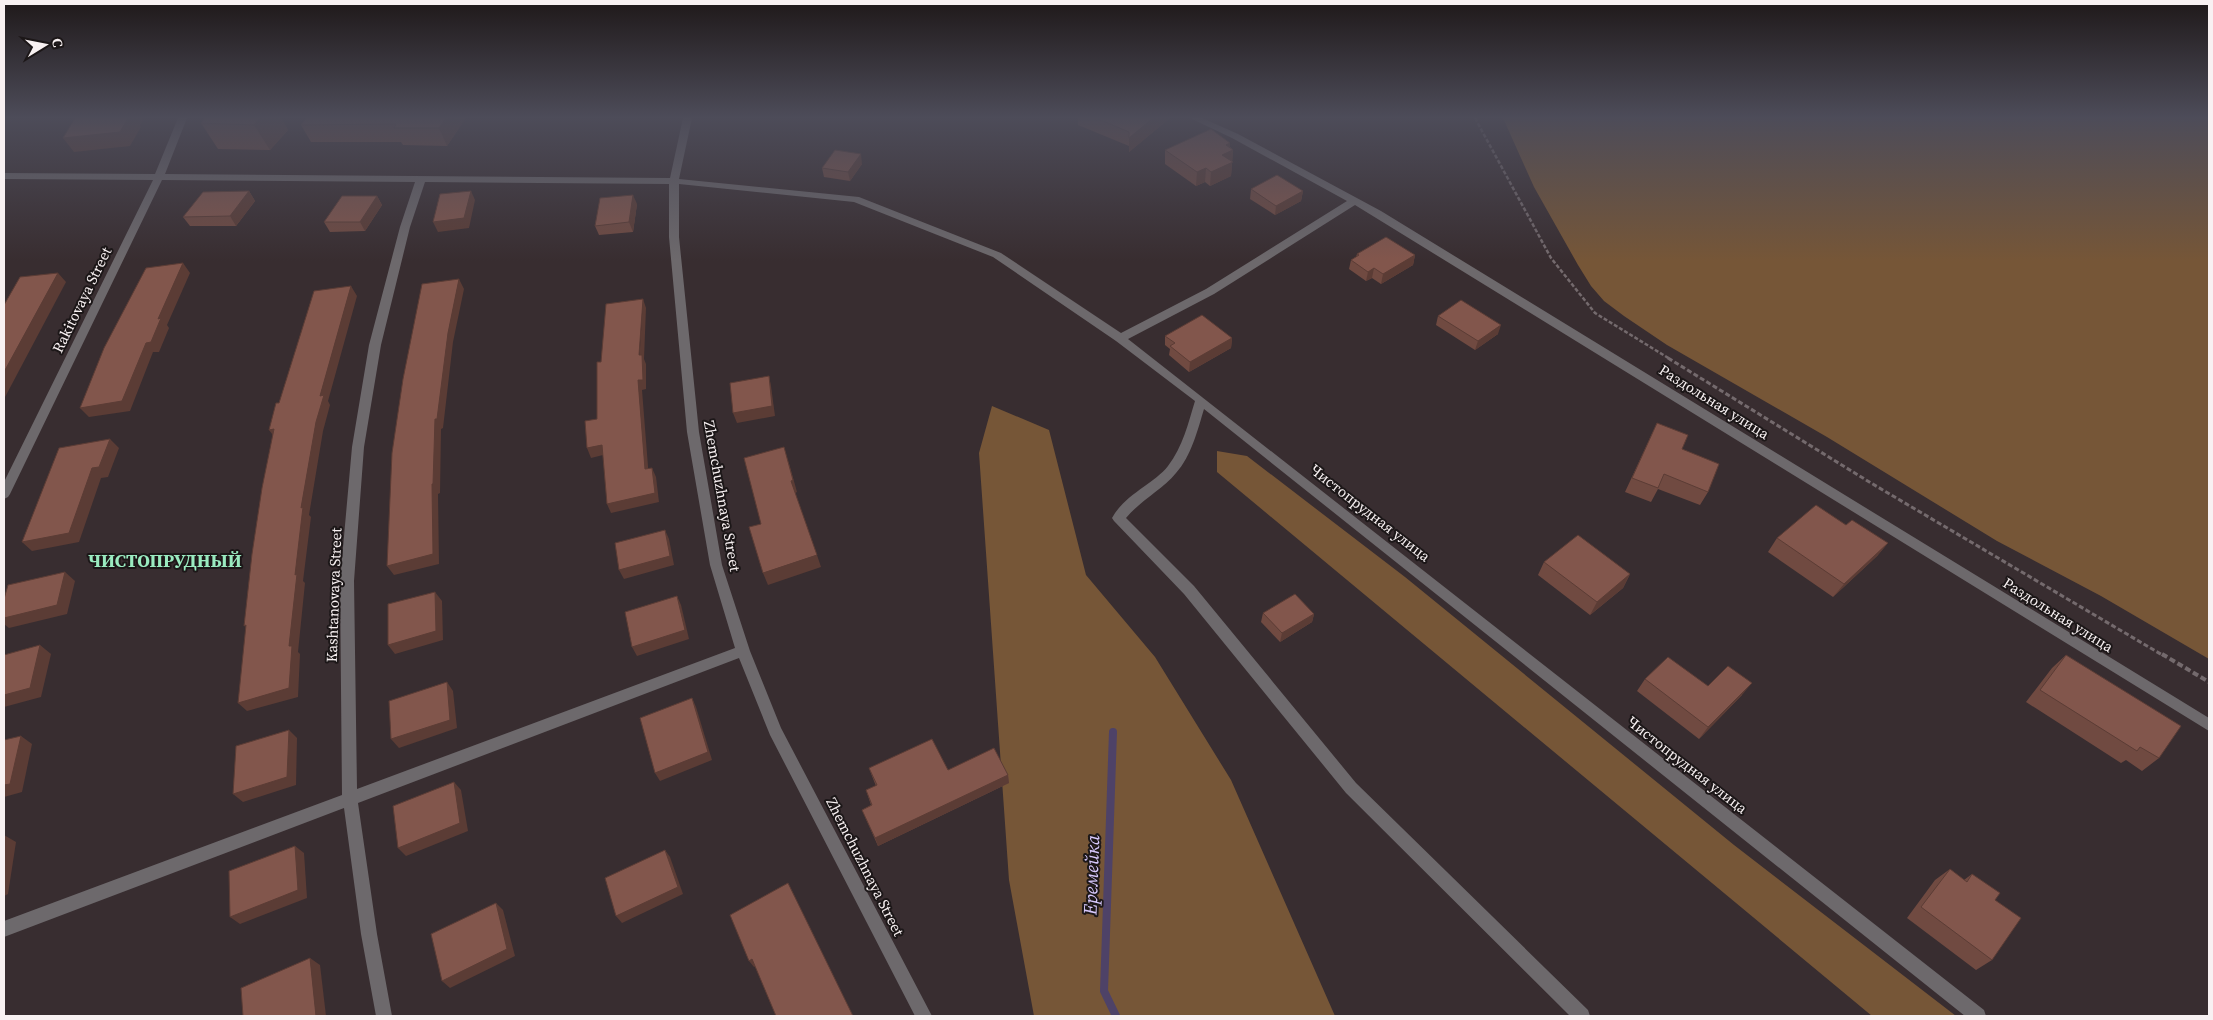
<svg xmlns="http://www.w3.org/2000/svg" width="2213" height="1020" viewBox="0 0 2213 1020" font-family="'Source Serif 4',serif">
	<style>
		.forest { fill: #765637 }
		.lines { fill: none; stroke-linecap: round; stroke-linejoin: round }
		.stream { stroke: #4e4267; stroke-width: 8 }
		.path-far2 { stroke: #746a6d; stroke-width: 2.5; stroke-dasharray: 4 2; stroke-linecap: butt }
		.path-far1 { stroke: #746a6d; stroke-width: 3; stroke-dasharray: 5 2.5; stroke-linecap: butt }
		.path { stroke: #746a6d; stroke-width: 4; stroke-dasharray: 6 3; stroke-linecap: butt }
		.street { fill: #6d696c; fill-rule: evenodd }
		.wall { fill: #704a41 }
		.shaded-wall { fill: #5b3c35 }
		.building { fill: #82564c; stroke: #5b3c35 }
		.labels { text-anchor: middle; stroke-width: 4; stroke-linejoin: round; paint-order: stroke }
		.street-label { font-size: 15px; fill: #f8f1f2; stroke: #1c1718 }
		.quarter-label { font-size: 18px; font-weight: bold; fill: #9aebc0; stroke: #1c1718 }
		.near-water-label { font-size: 19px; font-style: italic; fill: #d7c8fc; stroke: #1c1718 }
	</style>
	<rect width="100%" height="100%" fill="#382d30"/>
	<g class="forest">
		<path d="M1503,118h706v541l-108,-63 -104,-55 -170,-104 -160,-92 -43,-29 -20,-15 -13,-15 -13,-21 -44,-78z"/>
		<path d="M992,406l57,24 37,145 69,82 76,123 104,236h-301l-25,-136 -30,-427z"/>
		<path d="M1217,451l30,5 158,121 329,268 222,171h-84l-655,-544z"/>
	</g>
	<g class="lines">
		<path class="stream" d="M1113,732l-9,259 12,25"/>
		<path class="path-far2" d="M1475,118l76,140 44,55 75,46"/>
		<path class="path-far1" d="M1668,358l203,125 293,173"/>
		<path class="path" d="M2162,654l47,28"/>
		<path class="street" d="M178,118h9l-22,56 505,4 13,-60h9l-13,61 180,18 142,56 120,80 85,-44 141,-88 -115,-63 -42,-20h12l36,16 143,77 828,507v13l-854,-526 -141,89 -86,45 856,671 2,6h-21l-761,-607c-6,20 -13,48 -28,64 -14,17 -35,27 -50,45l68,68 162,197 232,227 2,6h-20l-224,-223 -162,-199 -70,-73 -2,-3c13,-24 42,-34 56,-52 15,-20 20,-42 27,-65l-79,-60 -123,-84 -139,-55 -175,-18v53l20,195 23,133 28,86 31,77 151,288h-17l-145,-281 -31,-77 -381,145 19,131 15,82h-16l-15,-82 -17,-126 -340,129v-16l338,-126 -2,-214 12,-134 17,-102 31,-118 15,-45 -253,-2 -152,314 -2,3 -4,2v-17l149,-302 -149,-1v-6l151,1zM425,182l244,2v53l18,195 23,133 25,83 -378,141 -3,-208 10,-134 17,-102 29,-118z"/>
	</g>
	<g class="wall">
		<path d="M281,118l7,12 -18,20 -52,-1 -17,-26z"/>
		<path d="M306,118h159v1l-18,27 -44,-1 -2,-3h-90l-10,-17z"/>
		<path d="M1078,118h92l-41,34v-6l-51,-21z"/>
		<path d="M1230,147l3,3 -2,26 -21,10 -5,-4 -9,4 -31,-22v-14z"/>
		<path d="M862,164l-12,17 -26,-4 -2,-9z"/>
		<path d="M1251,189l52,2 -2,10 -26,14 -25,-16z"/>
		<path d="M249,191l6,10 -19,25h-46l-7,-9z"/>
		<path d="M377,196l5,9 -17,26 -35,1 -6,-10z"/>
		<path d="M637,204l-4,28 -34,3 -4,-9z"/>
		<path d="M1357,254l58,1 -2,10 -32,19 -9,-6 -6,3 -17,-12 2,-9 5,-3z"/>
		<path d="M1438,316l60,18 -23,16 -39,-25z"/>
		<path d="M1165,336l67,2 -1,10 -42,24 -20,-17 1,-6 -5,-4z"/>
		<path d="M1657,423l25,26 26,43 -8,13 -42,-16 -7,13 -26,-10z"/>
		<path d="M1846,525l42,18 -11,13 -44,41 -65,-45 9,-14z"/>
		<path d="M1544,562l86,12 -7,14 -33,27 -52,-40z"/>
		<path d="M1263,613l51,1 -2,8 -32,20 -19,-20z"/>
		<path d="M2066,655l93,103 -17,13 -16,-11 -5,3 -95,-61 26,-34z"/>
		<path d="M1645,679l63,7 34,9 -43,44 -62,-48z"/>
		<path d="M869,768l79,2 60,5 1,8 -131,63 -16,-36 9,-5 -5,-15 10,-4 -4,-10z"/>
		<path d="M1950,869l14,11 8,-6 23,26 -3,60 -16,10 -69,-52 28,-38z"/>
	</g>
	<g class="shaded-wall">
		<path d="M128,118h16l-4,7 1,2 -11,19 -56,6 -11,-14z"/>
		<path d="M260,118h21l7,12 -18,20 -16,-25z"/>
		<path d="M446,118l19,1 -18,27 -8,-18z"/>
		<path d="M1153,118h17l-41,34v-14z"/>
		<path d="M1230,143v8l3,-1 -2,26 -21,10 1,-14 11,-17 4,-10z"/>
		<path d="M861,154l1,10 -12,17 -2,-9z"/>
		<path d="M1206,168l-1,14 -9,4 1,-14z"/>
		<path d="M249,191l6,10 -19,25 -6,-10z"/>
		<path d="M471,191l4,9 -6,28 -31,4 -5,-10z"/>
		<path d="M1303,191l-2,10 -26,14 1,-9z"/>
		<path d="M633,195l4,9 -4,28 -4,-10z"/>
		<path d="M377,196l5,9 -17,26 -5,-9z"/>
		<path d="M1415,255l-2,10 -32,19 2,-10z"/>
		<path d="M183,263l7,10 -23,52 2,3 -10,24h-6l-23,59 -41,6 -9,-9 66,-65 12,-24z"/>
		<path d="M1374,268l-2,10 -6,3 2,-9z"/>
		<path d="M58,273l8,9 -62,117v-27z"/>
		<path d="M459,279l5,10 -11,53 -10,86 -2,1 -1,64 -2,1 1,70 -45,11 -7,-9 45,-82 3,-65 13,-86z"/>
		<path d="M351,286l6,10 -29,105 2,4 -7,26 -14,84 2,2 -8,64 2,2 -7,69 2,2 -2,43 -51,14 -9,-8 51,-57 6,-71 6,-67 19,-112z"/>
		<path d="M643,299l3,9 -2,51 2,5v25l-4,1 7,89 -4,-10 -7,-89z"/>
		<path d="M1501,325l-3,9 -23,16 3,-9z"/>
		<path d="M1232,338l-1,10 -42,24 1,-10z"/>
		<path d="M769,376l2,10 4,30 -38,7 -4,-10z"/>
		<path d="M274,429l2,10 -7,-9z"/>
		<path d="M110,439l9,9 -11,29 -7,1 -22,64 -47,9 -10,-9 70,-74z"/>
		<path d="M602,445l5,9 -16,4 -4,-10z"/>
		<path d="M788,460l9,32 -2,1 -4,-12z"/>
		<path d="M652,468l4,9 3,25 -48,11 -4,-9z"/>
		<path d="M665,530l4,9 5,26 -50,14 -5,-9z"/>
		<path d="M1888,543l-11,13 -44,41 11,-13z"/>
		<path d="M817,555l4,12 -53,18 -5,-12z"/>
		<path d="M65,572l10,9 -8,33 -58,14 -5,-4v-6z"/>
		<path d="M1630,574l-7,14 -33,27 7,-13z"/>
		<path d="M435,592l7,9 1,39 -48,14 -7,-9z"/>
		<path d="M677,596l4,9 8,34 -52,17 -5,-9z"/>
		<path d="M1314,614l-2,8 -32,20 2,-9z"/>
		<path d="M40,645l11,9 -10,43 -37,10v-12z"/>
		<path d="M447,682l6,9 4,37 -58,20 -8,-9z"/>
		<path d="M1752,683l-10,12 -43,44 9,-12z"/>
		<path d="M692,698l4,9 16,53 -52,21 -5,-8z"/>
		<path d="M289,730l8,8 -1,47 -53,17 -10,-8z"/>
		<path d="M21,736l11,8 -10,48 -18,5v-12z"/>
		<path d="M1008,775l1,8 -131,63 -3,-8z"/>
		<path d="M454,782l7,8 7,41 -62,25 -8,-8z"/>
		<path d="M4,835l12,7 -8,52 -4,2z"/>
		<path d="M295,846l9,7 3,45 -67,26 -10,-7z"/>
		<path d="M665,850l5,7 13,37 -61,29 -6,-7z"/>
		<path d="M496,903l7,7 12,46 -65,32 -8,-7z"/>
		<path d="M310,958l10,7 6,51h-10z"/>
		<path d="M752,959l4,7 -2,1 -5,-6z"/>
	</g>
	<g class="building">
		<path d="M75,118h53l-8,14 -57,6z"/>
		<path d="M205,118h55l-6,7 -53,-2z"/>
		<path d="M306,118h140l-7,10h-45l2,-4 -95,1z"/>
		<path d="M1096,118h57l-24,20v-6z"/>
		<path d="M1211,129l19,14 -4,2 7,5 -11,5 11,7 -22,10 -5,-4 -9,4 -32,-22z"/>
		<path d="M835,150l26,4 -13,18 -26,-4z"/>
		<path d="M1277,175l26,16 -27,15 -25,-17z"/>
		<path d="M249,191l-19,25 -47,1 20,-25z"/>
		<path d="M471,191l-7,27 -31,4 7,-28z"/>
		<path d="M633,195l-4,27 -34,4 5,-28z"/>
		<path d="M342,196h35l-17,26h-36z"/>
		<path d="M1386,237l29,18 -32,19 -9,-6 -6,4 -17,-12 8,-5 -2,-1z"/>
		<path d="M183,263l-25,56 3,-1 -10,24 -5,1 -24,58 -42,7 24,-60 42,-80z"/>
		<path d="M58,273l-54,99v-67l16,-28z"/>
		<path d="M459,279l-11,54 -11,86h-2l-2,65h-1l1,70 -46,12 5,-113 11,-74 19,-95z"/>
		<path d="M351,286l-31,110 4,-1 -8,27 -15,86 2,-1 -8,68 2,-1 -8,72h3l-3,42 -51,15 8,-78 -2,1 8,-72 10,-66 12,-59 -5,1 7,-27h3l35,-112z"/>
		<path d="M643,299l-4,56h3l1,25h-5l7,89 7,-1 3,25 -48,11 -5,-59 -15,3 -2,-27 12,-2v-57h4l5,-58z"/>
		<path d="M1461,300l40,25 -23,16 -40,-25z"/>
		<path d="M1202,315l30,23 -42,24 -20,-16 5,-3 -10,-7z"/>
		<path d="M769,376l3,30 -39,7 -3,-30z"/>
		<path d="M1657,423l31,12 -6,14 37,15 -11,28 -44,-18 -6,14 -26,-10z"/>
		<path d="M110,439l-11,28 -7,1 -23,65 -47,9 37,-94z"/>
		<path d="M784,447l9,33 -2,1 26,74 -54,18 -14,-46 12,-3 -17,-66z"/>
		<path d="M1816,505l30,20 6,-5 36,23 -44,41 -67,-46z"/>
		<path d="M665,530l5,26 -51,14 -4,-27z"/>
		<path d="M1578,535l52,39 -33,28 -53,-40z"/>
		<path d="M65,572l-8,33 -53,13v-19l4,-14z"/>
		<path d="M435,592l1,39 -48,14v-41z"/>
		<path d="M1295,594l19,20 -32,19 -19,-20z"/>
		<path d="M677,596l8,34 -53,17 -7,-35z"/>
		<path d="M40,645l-10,43 -26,7v-40z"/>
		<path d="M2066,655l115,71 -22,32 -19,-11 -3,4 -97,-61z"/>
		<path d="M1668,657l40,29 20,-20 24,17 -44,44 -63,-48z"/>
		<path d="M447,682l3,38 -59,19 -2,-38z"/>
		<path d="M692,698l16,54 -53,21 -15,-55z"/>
		<path d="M289,730l-2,47 -54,17 3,-48z"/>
		<path d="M21,736l-11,48 -6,1v-45z"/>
		<path d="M932,739l16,31 46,-22 14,27 -133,63 -13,-28 10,-5 -6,-15 11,-5 -8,-17z"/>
		<path d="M454,782l6,41 -62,25 -5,-42z"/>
		<path d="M295,846l3,44 -68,27 -1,-46z"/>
		<path d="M665,850l13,37 -62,29 -11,-38z"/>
		<path d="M1950,869l17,13 5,-8 28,19 -5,7 26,18 -29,42 -71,-53z"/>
		<path d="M788,883l65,133h-77l-24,-57 -3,2 -19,-46z"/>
		<path d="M496,903l11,46 -65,32 -11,-47z"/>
		<path d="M310,958l6,58h-73l-2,-28z"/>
	</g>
	<linearGradient id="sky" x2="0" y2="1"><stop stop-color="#1f191a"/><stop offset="0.45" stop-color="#4d4c59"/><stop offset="1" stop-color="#4d4c59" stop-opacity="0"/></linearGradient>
	<rect width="2213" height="261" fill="url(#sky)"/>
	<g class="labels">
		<g class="street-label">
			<text transform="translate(82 300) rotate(-64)" y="5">Rakitovaya Street</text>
			<text transform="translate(1714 402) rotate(32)" y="5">Раздольная улица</text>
			<text transform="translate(722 496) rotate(80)" y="5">Zhemchuzhnaya Street</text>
			<text transform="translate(1370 513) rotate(38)" y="5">Чистопрудная улица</text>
			<text transform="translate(334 595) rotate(-88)" y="5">Kashtanovaya Street</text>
			<text transform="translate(2058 615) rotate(32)" y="5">Раздольная улица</text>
			<text transform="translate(1687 765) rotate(38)" y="5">Чистопрудная улица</text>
			<text transform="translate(865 867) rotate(63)" y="5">Zhemchuzhnaya Street</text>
		</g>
		<g class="quarter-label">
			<text x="165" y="567">ЧИСТОПРУДНЫЙ</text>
		</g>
		<g class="near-water-label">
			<text transform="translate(1091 875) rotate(-88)" y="7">Еремейка</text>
		</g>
	</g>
	<rect width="2213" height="1020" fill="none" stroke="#f8f1f2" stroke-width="10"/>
	<g transform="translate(45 45) rotate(80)" stroke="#1c1718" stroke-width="4" paint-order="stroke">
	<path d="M0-4L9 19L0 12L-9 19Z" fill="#f8f1f2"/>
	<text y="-8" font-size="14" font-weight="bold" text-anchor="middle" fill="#f8f1f2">С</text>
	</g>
</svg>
